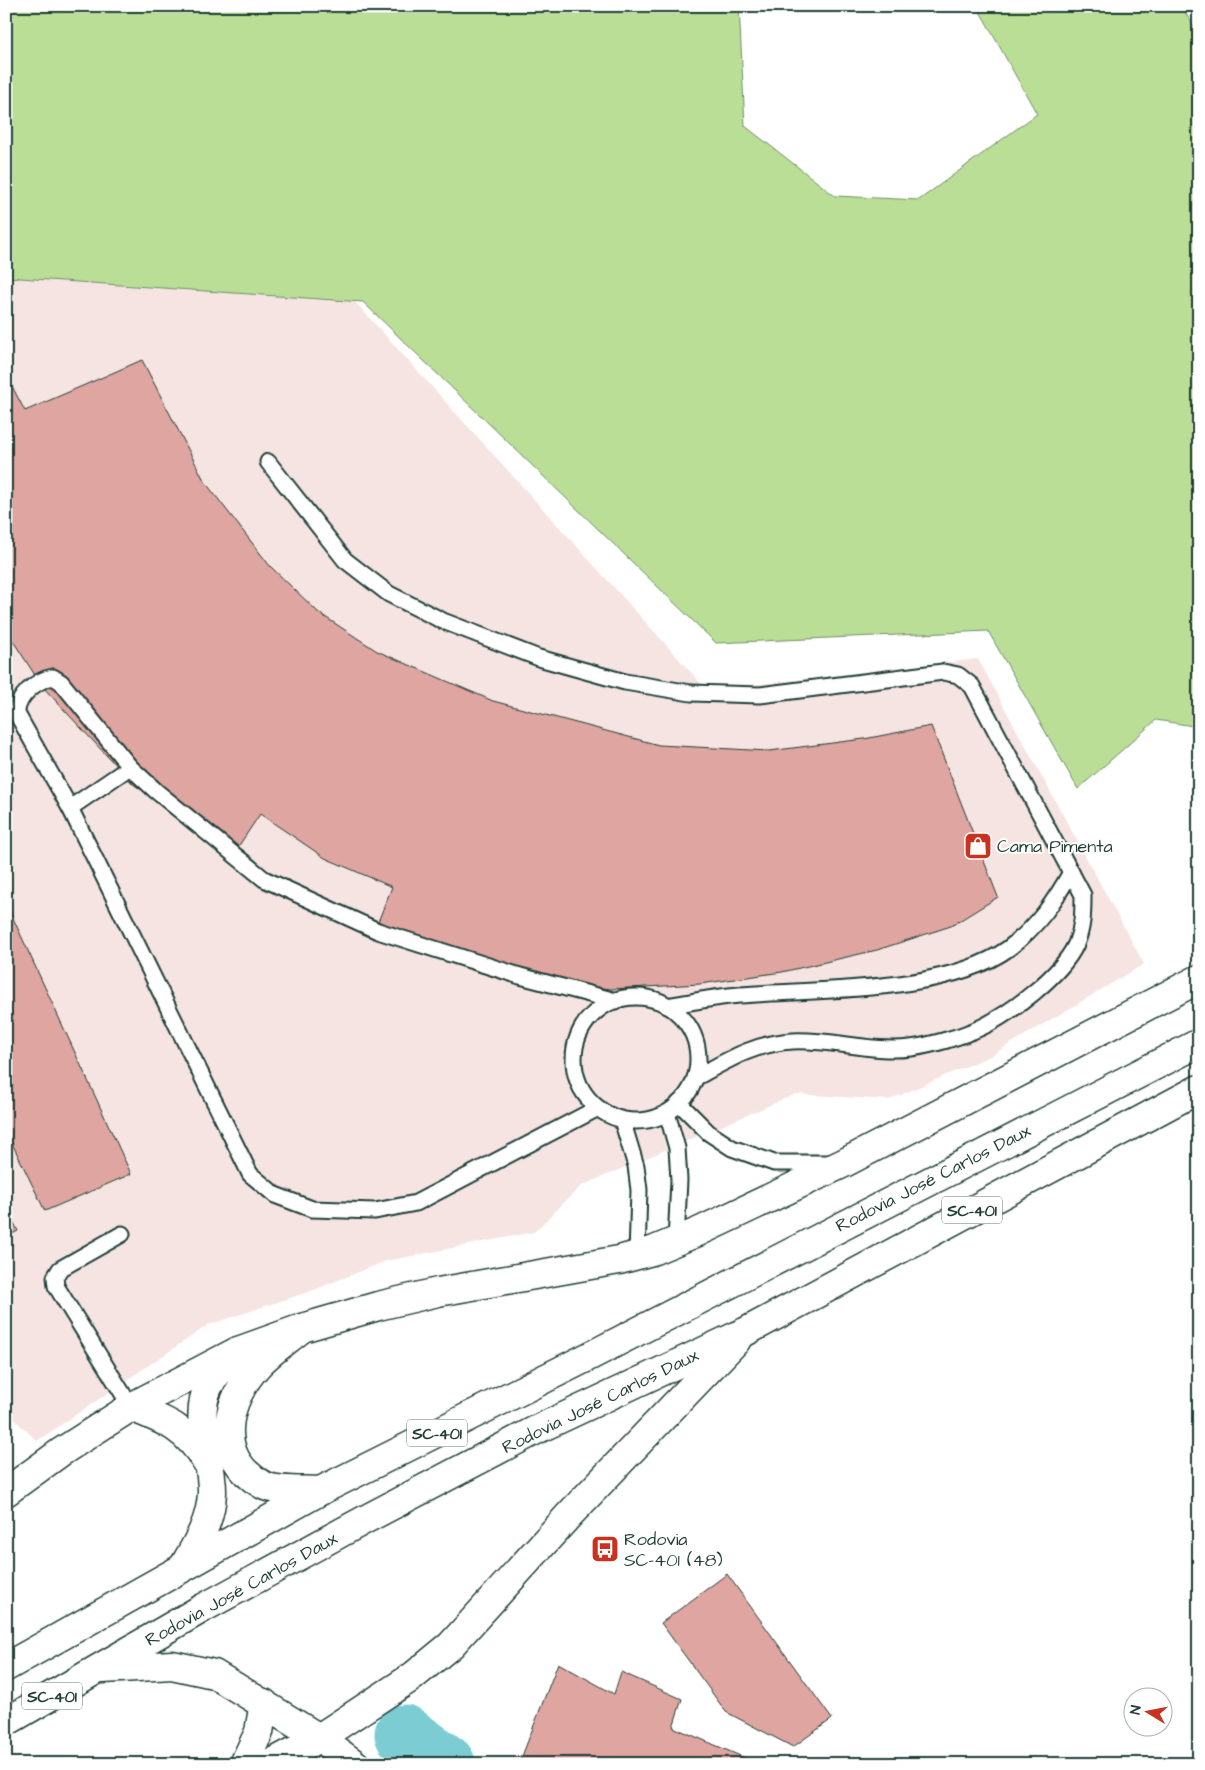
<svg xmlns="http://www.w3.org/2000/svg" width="1205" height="1770" viewBox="0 0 1205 1770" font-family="'Architects Daughter',sans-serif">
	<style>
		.built { fill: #f5e4e2 }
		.green { fill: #bbde97; stroke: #6d8e66 }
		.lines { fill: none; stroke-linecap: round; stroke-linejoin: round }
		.river { stroke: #7bcdd3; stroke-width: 59 }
		.building { fill: #dfa5a0; stroke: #1f3d34 }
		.lane-casing { stroke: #1f3d34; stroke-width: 19 }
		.secondary-casing { stroke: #1f3d34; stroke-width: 31 }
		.highway-casing { stroke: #1f3d34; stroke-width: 31 }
		.lane { stroke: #fff; stroke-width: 15 }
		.secondary { stroke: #fff; stroke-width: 28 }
		.highway { stroke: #fff; stroke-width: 28 }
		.labels { text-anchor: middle; stroke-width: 4; stroke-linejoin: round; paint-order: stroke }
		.shield { fill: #fff; stroke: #627771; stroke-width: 1 }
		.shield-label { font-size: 16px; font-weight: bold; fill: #1f3d34 }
		.poi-label { font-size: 18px; fill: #1f3d34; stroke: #fff; text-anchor: start }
		.street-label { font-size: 18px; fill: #1f3d34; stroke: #fff }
	</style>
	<rect width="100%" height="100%" fill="#fff"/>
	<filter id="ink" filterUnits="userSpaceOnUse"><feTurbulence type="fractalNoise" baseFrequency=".02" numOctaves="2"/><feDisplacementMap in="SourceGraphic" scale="10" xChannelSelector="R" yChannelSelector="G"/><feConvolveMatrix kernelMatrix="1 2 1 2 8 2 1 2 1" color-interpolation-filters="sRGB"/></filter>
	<g filter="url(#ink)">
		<path class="built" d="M6,250l330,31 371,409 271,-31 166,305 -154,92 -101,44 -93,-6 -215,92 -47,46 -148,29 -75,30 -103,34 -171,116 -31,-30z"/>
		<path class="green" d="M6,6h733l6,120 90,70 84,4 118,-86 -60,-108h204l18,28v693l-43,-7 -78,69 -90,-158 -272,12 -353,-341 -357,-25z"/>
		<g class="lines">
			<path class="river" d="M404,1734l42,30"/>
		</g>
		<g class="building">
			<path d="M142,360l63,122 65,84 49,47 58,38 116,50 166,44 110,6 95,-12 67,-13 67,171 -47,29 -74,24 -95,22 -82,12 -89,5 -110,-15 -128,-40 19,-47 -67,-29 -65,-44 -26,39 -101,-69 -91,-98 -36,-56v-255l19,36z"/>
			<path d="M6,903l125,271 -86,37 -39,-80z"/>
			<path d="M6,1207l12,24 -12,6z"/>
			<path d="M727,1574l105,145 -39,28 -67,-35 -65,-89z"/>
			<path d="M558,1663l56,31 7,-22 61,27 -9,28 86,37h-240z"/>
		</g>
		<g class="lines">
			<defs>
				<g id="lane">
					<path d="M268,462l77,98 44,34 54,27 96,37 86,24 66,11 69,2 183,-23 15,3 14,11 111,209c0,18 0,32 -7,49 -14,31 -66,70 -96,84 -20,9 -48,17 -69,20 -39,5 -79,-9 -118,-7 -38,2 -65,19 -98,37"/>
					<path d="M70,808l60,-41"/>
					<circle cx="636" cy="1059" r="62"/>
					<path d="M667,1006c24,-4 48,-9 72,-11 76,-6 207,-1 270,-47 28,-21 46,-47 62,-76"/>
					<path d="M679,1103l30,30 23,15 42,15h56"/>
					<path d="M598,1108l-182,95 -41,8 -63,-2 -37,-14 -25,-21 -180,-366 -53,-94c-1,-17 19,-34 36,-37l8,5 69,85 26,24 108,88 114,52 142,45 96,25"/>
					<path d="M667,1113l10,35 2,32 -3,62"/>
					<path d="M622,1120l14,46 3,24 -2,66"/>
					<path d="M122,1234l-62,35 -5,8 1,9 75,121"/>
				</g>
				<g id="secondary">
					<path d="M6,1492l55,-40 70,-45 107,-56 64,-23 76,-22 60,-14 181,-32 33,-9 46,-19 146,-69 355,-184"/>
					<path d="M244,1764l15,-32 5,-29"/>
					<path d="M270,1764l49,-26 36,26"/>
				</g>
				<g id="highway">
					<path d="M302,1328c-14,12 -31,23 -44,37 -33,36 -46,92 5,120 12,7 42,5 57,6"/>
					<path d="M131,1407c35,14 54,20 75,54"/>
					<path d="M185,1564c13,-22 26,-44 27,-71 1,-34 -19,-72 -4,-106 7,-14 20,-25 30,-36"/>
					<path d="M6,1667l314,-176 262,-131 617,-317"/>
					<path d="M103,1669l69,-4 42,9 105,64 93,-61 39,-32 119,-131 166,-173"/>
					<path d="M6,1722l197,-114 165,-90 170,-89 207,-97 454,-243"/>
				</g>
			</defs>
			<use href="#lane" class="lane-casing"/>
			<use href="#secondary" class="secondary-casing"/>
			<use href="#highway" class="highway-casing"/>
			<use href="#lane" class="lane"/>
			<use href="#secondary" class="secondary"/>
			<use href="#highway" class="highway"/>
		</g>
	</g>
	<defs>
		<symbol id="shop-square" viewBox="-11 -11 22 22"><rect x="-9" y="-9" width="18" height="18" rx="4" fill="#c8321e" stroke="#fff"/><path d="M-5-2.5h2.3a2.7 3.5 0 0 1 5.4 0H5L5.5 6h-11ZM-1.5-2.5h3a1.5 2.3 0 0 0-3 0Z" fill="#fff"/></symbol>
		<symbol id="bus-square" viewBox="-11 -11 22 22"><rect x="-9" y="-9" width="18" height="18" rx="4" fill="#c8321e" stroke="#fff"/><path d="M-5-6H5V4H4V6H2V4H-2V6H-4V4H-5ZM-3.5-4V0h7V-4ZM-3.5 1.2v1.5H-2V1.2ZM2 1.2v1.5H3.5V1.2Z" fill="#fff"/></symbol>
	</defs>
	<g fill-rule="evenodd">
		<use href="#shop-square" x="962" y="830" width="32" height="32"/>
		<use href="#bus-square" x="589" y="1533" width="32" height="32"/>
	</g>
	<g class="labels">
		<g class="shield">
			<rect x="942" y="1196.5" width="60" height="27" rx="4"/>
			<rect x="407" y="1419.5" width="60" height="27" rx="4"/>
			<rect x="22" y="1682.5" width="60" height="27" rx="4"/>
		</g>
		<g class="shield-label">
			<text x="972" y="1216">SC-401</text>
			<text x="437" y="1439">SC-401</text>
			<text x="52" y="1702">SC-401</text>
		</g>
		<g class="poi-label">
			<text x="997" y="852">Cama Pimenta</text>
			<text x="624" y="1545">Rodovia<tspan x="624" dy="21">SC-401 (48)</tspan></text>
		</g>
		<g class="street-label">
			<text transform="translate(933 1178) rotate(-27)" y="6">Rodovia José Carlos Daux</text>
			<text transform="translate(600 1401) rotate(-26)" y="6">Rodovia José Carlos Daux</text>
			<text transform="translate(241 1589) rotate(-29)" y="6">Rodovia José Carlos Daux</text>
		</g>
	</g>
	<rect width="1205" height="1770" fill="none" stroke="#fff" stroke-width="25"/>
	<rect x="12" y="12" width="1180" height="1745" fill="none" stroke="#1f3d34" stroke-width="2" filter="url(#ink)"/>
	<g transform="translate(1148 1712) rotate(280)"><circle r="24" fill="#ffffff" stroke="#a5b1ae"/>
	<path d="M0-4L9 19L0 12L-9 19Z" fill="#c8321e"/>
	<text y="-8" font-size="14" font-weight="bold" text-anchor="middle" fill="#1f3d34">N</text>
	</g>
</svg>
